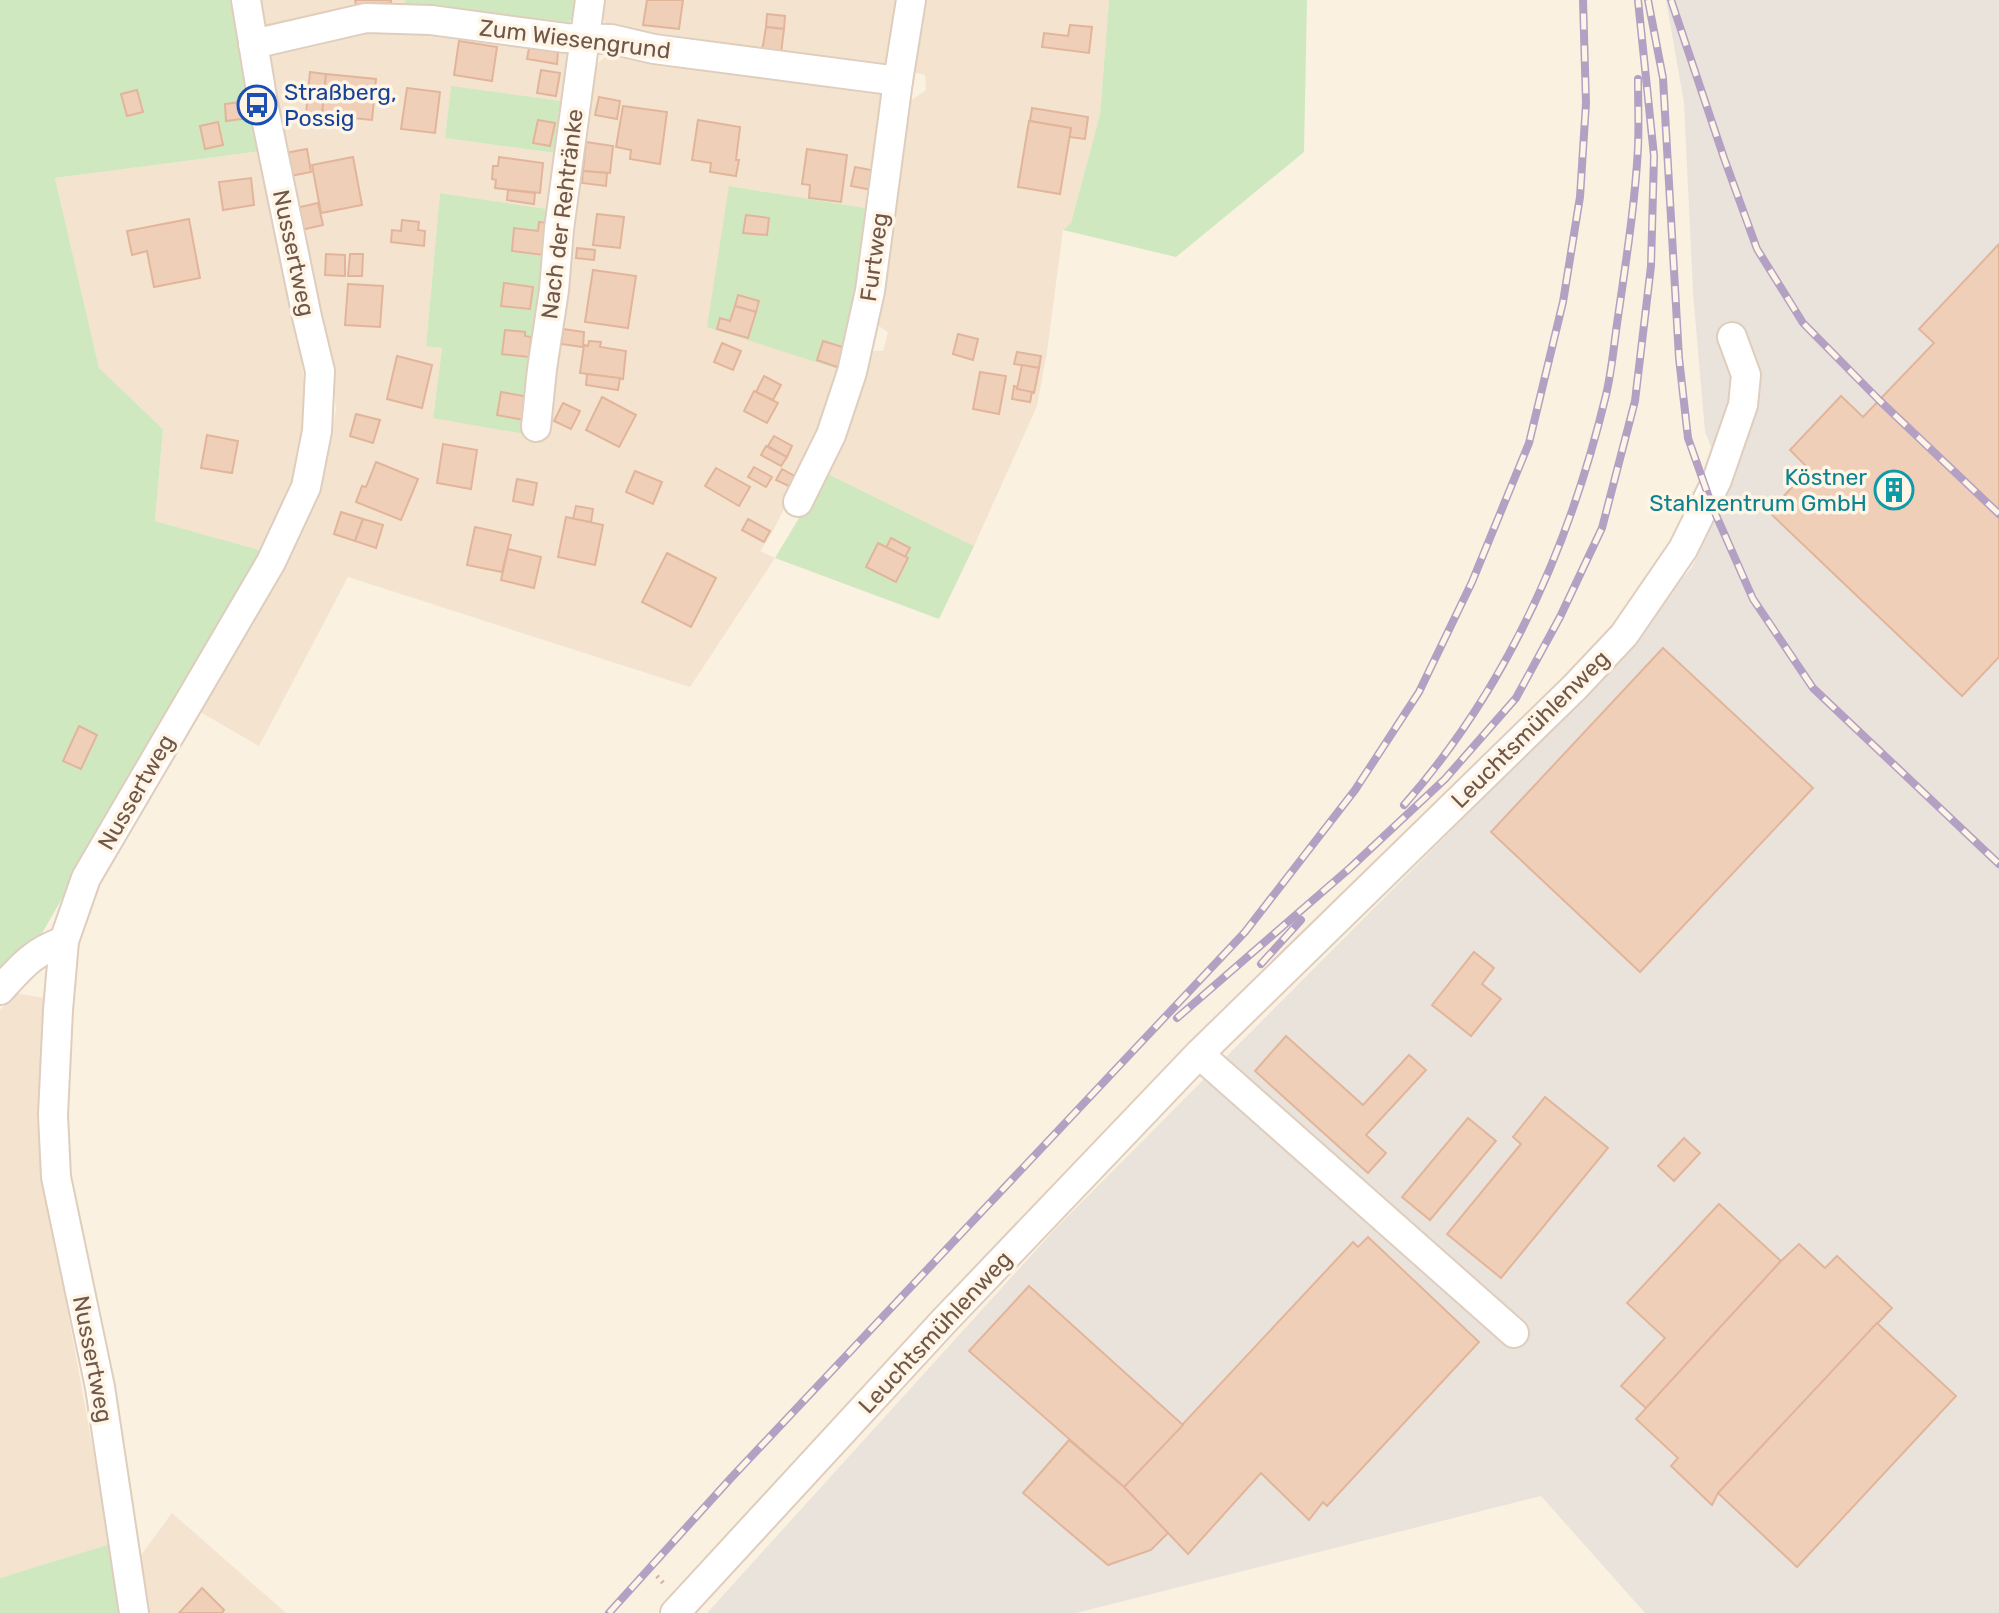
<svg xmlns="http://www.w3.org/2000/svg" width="1999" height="1613" viewBox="0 0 1999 1613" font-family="Rubik,sans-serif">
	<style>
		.residential { fill: #f3e3cf }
		.industrial { fill: #eae3dc }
		.green { fill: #d0e8c0 }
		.building { fill: #f0cfb9; stroke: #e2b59a; stroke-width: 2 }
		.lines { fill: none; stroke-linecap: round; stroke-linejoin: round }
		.street-casing { stroke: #dfcdbd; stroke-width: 32 }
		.path { stroke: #d4b29d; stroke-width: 4.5; stroke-dasharray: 2 5; stroke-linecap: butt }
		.street { stroke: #fff; stroke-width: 28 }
		.rail-casing { stroke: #b3a0c3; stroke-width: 8 }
		.rail { stroke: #fff5e6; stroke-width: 5; stroke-dasharray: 16; stroke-linecap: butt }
		.labels { text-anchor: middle; stroke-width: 7; stroke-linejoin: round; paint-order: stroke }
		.street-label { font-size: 23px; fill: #715749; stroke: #fff5e6 }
		.transit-label { font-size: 23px; fill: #164399; stroke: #fff5e6; text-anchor: start }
		.culture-label { font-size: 23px; fill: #0d838f; stroke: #fff5e6; text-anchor: end }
	</style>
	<rect width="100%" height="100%" fill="#fbf1e0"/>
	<g class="residential">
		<path d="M255,0h150v12l-135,16 -9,-2z"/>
		<path d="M604,0h300l-12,62 -12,5 -255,-31 -15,-7 -8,-11z"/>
		<path d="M923,0h186l-9,114 -29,109 -8,7 -16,122 -10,54 -63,140 -148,-73 45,-122h12l5,-19 -11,-7 33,-224 16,-11 -1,-15 -12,-3z"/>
		<path d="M399,28l162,15 13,11 -6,48 -117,-15 -6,51 117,16 -8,56 -114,-17 -14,152 16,3 -9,69 92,17 67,-366 22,-18 261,38 11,13 -14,108 -143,-23 115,185 -30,76 -42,86 -12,18 15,7 -85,129 -342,-110 -89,169 -64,-37 105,-182 27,-71 9,-47 -6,-49 -52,-212 -7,-97 73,-17z"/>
		<path d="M261,151l35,162 11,94 -8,58 -36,86 -108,-30 8,-92 -64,-61 -44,-190z"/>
		<path d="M16,993l33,6 -5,144 14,115 52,286 -110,34v-568z"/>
		<path d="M172,1513l114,100h-143l-7,-51z"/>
	</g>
	<path class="industrial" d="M1666,0h333v1613h-354l-104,-117 -465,117h-369l350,-386 520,-523 115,-137 37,-76 -24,-59 -12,-139 -9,-190z"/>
	<g class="green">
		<path d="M0,0h239l22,151 -206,27 44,190 64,61 -8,92 108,30 -229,396 -34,35z"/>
		<path d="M405,0h177l-2,14 -17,12 -158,-14z"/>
		<path d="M1109,0h198l-3,152 -128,105 -113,-27 8,-7 29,-109z"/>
		<path d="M451,86l117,16 -6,52 -117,-16z"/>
		<path d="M729,186l143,23 -28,162 -137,-44z"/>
		<path d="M440,193l114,17 -29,224 -92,-16 9,-70 -16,-2z"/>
		<path d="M826,473l148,73 -35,73 -164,-61z"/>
		<path d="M110,1544l12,69h-122v-35z"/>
	</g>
	<g class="building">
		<path d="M355,0h36v3l-35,3z"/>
		<path d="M647,0h36l-4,29 -36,-4z"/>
		<path d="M767,14l18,2 -1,13 -18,-2z"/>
		<path d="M1070,25l22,2 -3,26 -47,-6 2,-14 24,3z"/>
		<path d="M766,27l18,2 -3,24 -19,-2z"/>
		<path d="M459,41l38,6 -5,34 -38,-6z"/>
		<path d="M529,48l29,4 -1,12 -30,-5z"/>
		<path d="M541,70l19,3 -4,23 -19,-3z"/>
		<path d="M310,72l16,2 -4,41 -16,-1z"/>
		<path d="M326,74l50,5 -4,41 -50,-5z"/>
		<path d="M407,88l33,4 -5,41 -34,-4z"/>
		<path d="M137,90l6,22 -16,4 -6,-22z"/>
		<path d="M599,97l21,4 -3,18 -22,-4z"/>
		<path d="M248,101l1,17 -23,3 -1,-17z"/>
		<path d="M623,106l44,6 -7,52 -30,-5 1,-9 -15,-3z"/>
		<path d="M1032,108l56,9 -3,22 -16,-2 2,-9 -41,-7z"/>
		<path d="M538,120l17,3 -5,23 -17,-3z"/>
		<path d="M698,120l42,7 -4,33h3l-3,16 -26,-4 1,-9 -19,-3z"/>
		<path d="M1029,121l42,7 -11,66 -42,-7z"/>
		<path d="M218,122l5,23 -18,4 -5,-23z"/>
		<path d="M586,142l27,4 -3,27 -27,-2z"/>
		<path d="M307,149l4,23 -21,4 -5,-23z"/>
		<path d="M807,149l40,6 -6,47 -32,-4 1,-13 -8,-1z"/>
		<path d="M353,157l9,48 -41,8 -9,-48z"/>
		<path d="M499,157l44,6 -3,30 -45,-5 1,-8 -4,-1 1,-13h5z"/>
		<path d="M855,167l21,4 -4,19 -21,-4z"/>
		<path d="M583,171l24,2 -1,13 -24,-3z"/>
		<path d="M251,178l3,27 -31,5 -4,-28z"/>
		<path d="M508,190l27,3 -1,11 -27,-4z"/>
		<path d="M318,203l5,22 -22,5 -5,-22z"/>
		<path d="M597,214l27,3 -4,31 -27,-3z"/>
		<path d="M746,215l23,3 -2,17 -24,-2z"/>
		<path d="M189,219l11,59 -46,9 -7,-36 -15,4 -5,-24z"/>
		<path d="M402,220l17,2 -1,8 7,1 -1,15 -33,-4 1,-12 9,1z"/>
		<path d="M539,222l9,1 -4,32 -32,-4 2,-23 24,3z"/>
		<path d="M1999,244v413l-37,39 -193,-184 40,-43 -19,-19 51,-54 22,21 71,-74 -15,-14z"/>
		<path d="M577,248l18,2 -1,10 -18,-2z"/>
		<path d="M326,254l19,1v21l-20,-1z"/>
		<path d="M350,254h13l-1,22h-14z"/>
		<path d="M593,270l43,6 -8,52 -43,-6z"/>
		<path d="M504,283l29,4 -3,22 -29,-3z"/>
		<path d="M348,284l35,2 -3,41 -35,-2z"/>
		<path d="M738,295l21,6 -3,11 -21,-6z"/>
		<path d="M735,306l21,6 -8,26 -31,-9 3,-11 10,3z"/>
		<path d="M563,329l21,3 -1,15 -22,-3z"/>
		<path d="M505,330l20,2v4l6,1 -2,20 -27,-3z"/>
		<path d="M958,334l20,5 -5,21 -20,-6z"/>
		<path d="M589,341l12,1 -1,5 26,4 -3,28 -43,-6 4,-28 4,1z"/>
		<path d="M823,341l26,8 -6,20 -26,-9z"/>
		<path d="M722,343l19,8 -8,19 -19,-8z"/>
		<path d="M1017,352l24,4 -2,12 -25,-4z"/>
		<path d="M397,356l35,9 -10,43 -35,-9z"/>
		<path d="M1022,365l17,3 -5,25 -17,-4z"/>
		<path d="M980,372l26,4 -7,38 -26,-5z"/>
		<path d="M587,374l33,4 -2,12 -32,-5z"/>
		<path d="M764,376l17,9 -8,15 -17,-8z"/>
		<path d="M1014,386l3,1v2l15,3 -2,10 -18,-3z"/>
		<path d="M754,391l24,12 -11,20 -23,-12z"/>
		<path d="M501,392l28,5 -5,23 -27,-5z"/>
		<path d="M602,397l34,18 -17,32 -33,-17z"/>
		<path d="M563,403l17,8 -9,18 -17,-8z"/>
		<path d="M356,414l24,6 -7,23 -23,-7z"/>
		<path d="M207,435l31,6 -6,32 -31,-5z"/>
		<path d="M774,436l18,10 -5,11 -19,-11z"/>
		<path d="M443,444l34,6 -6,39 -34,-6z"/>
		<path d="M766,446l21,11 -6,9 -20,-11z"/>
		<path d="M376,462l42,17 -17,41 -45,-18 6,-16 4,1z"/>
		<path d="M754,467l18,10 -6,10 -18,-10z"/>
		<path d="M716,468l34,19 -11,19 -34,-20z"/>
		<path d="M782,469l16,9 -5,10 -17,-8z"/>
		<path d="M635,471l27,11 -9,22 -27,-12z"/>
		<path d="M517,479l20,4 -4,22 -20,-4z"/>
		<path d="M576,506l17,3 -2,13 -18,-3z"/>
		<path d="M341,512l22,7 -8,22 -21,-7z"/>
		<path d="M566,517l37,8 -8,40 -37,-8z"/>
		<path d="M363,519l20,6 -7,23 -21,-7z"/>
		<path d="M748,519l22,12 -6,11 -22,-12z"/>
		<path d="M475,527l36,8 -9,37 -35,-7z"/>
		<path d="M891,538l19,10 -5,9 -19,-9z"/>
		<path d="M878,543l30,15 -12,24 -30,-15z"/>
		<path d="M508,549l33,8 -7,31 -33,-8z"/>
		<path d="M667,553l49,25 -25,49 -49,-25z"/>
		<path d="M1663,648l150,140 -173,184 -149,-140z"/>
		<path d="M79,726l18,9 -16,34 -18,-8z"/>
		<path d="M1474,952l20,16 -12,16 19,15 -30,37 -39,-31z"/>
		<path d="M1286,1036l77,69 46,-50 17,15 -60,65 20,18 -18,20 -113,-102z"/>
		<path d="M1545,1097l63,51 -107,130 -54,-44 74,-90 -8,-7z"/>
		<path d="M1468,1118l28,23 -66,79 -28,-23z"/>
		<path d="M1684,1138l16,15 -26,28 -16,-15z"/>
		<path d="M1719,1204l62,57 -135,147 -25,-22 44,-48 -38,-35z"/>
		<path d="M1368,1237l111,105 -152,164 -4,-4 -14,18 -48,-47 -73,81 -64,-67 229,-245 5,5z"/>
		<path d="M1799,1244l26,24 12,-12 55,52 -174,185 -6,12 -41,-39 7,-8 -42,-39 145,-158z"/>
		<path d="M1029,1286l154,139 -59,62 -155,-136z"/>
		<path d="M1877,1323l79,73 -159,171 -79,-74z"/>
		<path d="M1069,1440l55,47 44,46 -17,17 -43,15 -85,-72z"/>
		<path d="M202,1588l22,22 -2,3h-43z"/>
	</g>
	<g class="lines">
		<defs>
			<g id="street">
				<path d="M253,44l113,-26 65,2 134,18 46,1 43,10 244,32"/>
				<path d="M536,427l6,-58 12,-79 5,-61 31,-229"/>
				<path d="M798,502l33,-67 21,-63 18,-81 28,-210 13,-81"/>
				<path d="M0,990c22,-24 33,-38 64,-49"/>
				<path d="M1199,1054l315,279"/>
				<path d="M134,1613l-34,-226 -44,-210 -3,-62 5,-105 6,-69 22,-63 185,-316 35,-75 11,-56 3,-60 -13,-54 -44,-214 -17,-103"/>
				<path d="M675,1613l269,-292 255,-267 376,-367 49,-52 59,-86 34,-69 26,-75 3,-30 -14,-38"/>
			</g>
		</defs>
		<use href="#street" class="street-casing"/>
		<path class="path" d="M657,1576l9,10"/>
		<use href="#street" class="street"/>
		<defs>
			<g id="rail">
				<path d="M1648,0l15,78 16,280 9,80 24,68 41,93 60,89 186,176"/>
				<path d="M1671,0l53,158 33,91 46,74 76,77 120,114"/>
				<path d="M1404,805c102,-116 166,-260 202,-410 6,-25 8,-52 12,-78 8,-56 17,-113 20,-169 1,-23 0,-46 0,-69"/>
				<path d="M1261,964l40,-44"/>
				<path d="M1177,1018l173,-150 95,-89 71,-81 44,-81 42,-89 33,-127 16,-135 3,-110 -16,-156"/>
				<path d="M609,1613l122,-135 514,-546 110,-142 64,-98 53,-110 57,-139 34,-141 17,-105 6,-94 -3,-103"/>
			</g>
		</defs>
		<use href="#rail" class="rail-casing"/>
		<use href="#rail" class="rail"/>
	</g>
	<defs>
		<symbol id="bus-ring" viewBox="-11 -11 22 22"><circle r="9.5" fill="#fff5e6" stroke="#1a4fb4" stroke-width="1.5"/><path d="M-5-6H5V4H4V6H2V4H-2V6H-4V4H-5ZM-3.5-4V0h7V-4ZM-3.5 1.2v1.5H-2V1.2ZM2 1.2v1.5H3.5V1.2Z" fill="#1a4fb4"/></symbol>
		<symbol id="building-ring" viewBox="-11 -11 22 22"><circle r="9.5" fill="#fff5e6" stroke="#0f9aa8" stroke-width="1.5"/><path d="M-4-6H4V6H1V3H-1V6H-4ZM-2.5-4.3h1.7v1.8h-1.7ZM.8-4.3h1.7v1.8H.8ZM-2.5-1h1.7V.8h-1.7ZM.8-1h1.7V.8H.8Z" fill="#0f9aa8"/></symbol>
	</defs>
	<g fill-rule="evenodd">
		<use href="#bus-ring" x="235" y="83" width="44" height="44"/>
		<use href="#building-ring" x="1872" y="468" width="44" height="44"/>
	</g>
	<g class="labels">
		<g class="street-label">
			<text transform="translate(575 39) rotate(7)" y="8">Zum Wiesengrund</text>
			<text transform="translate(562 214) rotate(-83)" y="8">Nach der Rehtränke</text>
			<text transform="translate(294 253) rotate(78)" y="8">Nussertweg</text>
			<text transform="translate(874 257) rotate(-82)" y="8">Furtweg</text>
			<text transform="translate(1530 729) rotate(-45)" y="8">Leuchtsmühlenweg</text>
			<text transform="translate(136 792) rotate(-60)" y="8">Nussertweg</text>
			<text transform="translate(935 1332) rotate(-47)" y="8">Leuchtsmühlenweg</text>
			<text transform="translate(93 1359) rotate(79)" y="8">Nussertweg</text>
		</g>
		<g class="transit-label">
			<text x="284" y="100">Straßberg,<tspan x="284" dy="26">Possig</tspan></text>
		</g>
		<g class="culture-label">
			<text x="1867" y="485">Köstner<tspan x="1867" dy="26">Stahlzentrum GmbH</tspan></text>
		</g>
	</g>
</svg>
